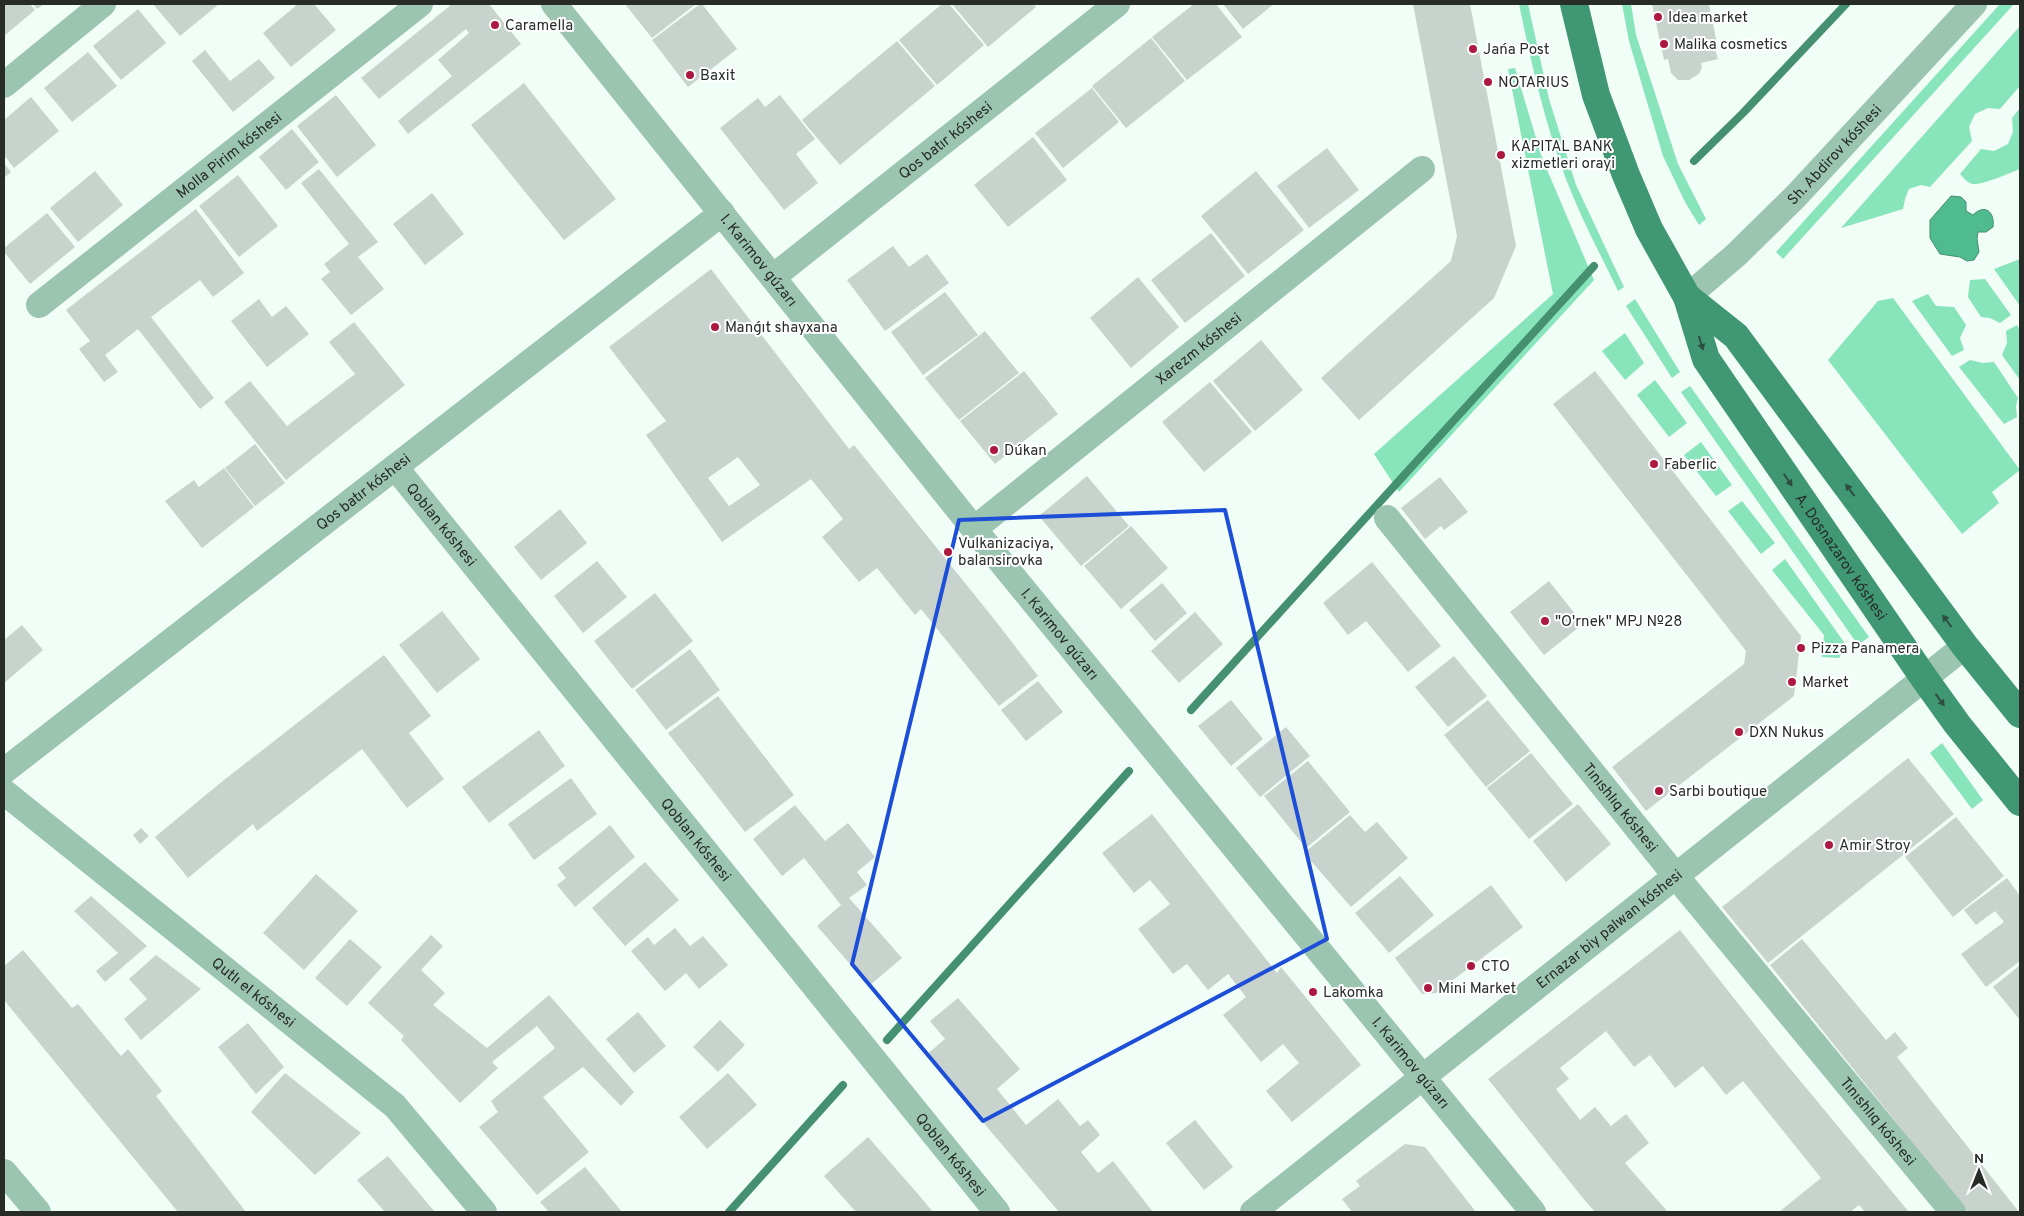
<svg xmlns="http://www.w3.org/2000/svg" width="2024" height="1216" viewBox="0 0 2024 1216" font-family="Overpass,sans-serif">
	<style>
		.green { fill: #88e5bb }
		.water { fill: #50bb8f; stroke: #449070 }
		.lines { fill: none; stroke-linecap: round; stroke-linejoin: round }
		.stream { stroke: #449070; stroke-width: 8 }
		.building { fill: #c8d3cd; fill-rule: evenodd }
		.minor { stroke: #9bc5b0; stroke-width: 26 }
		.major { stroke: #409774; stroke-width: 28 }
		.oneway { fill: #2e4c40 }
		.marked { fill: none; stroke: #1d4ed8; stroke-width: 4; stroke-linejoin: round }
		.poi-dot { fill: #ad1840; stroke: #fff; stroke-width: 2 }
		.labels { text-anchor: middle; stroke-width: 4; stroke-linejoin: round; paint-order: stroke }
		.poi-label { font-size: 15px; fill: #272c29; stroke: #fff; text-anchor: start }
		.street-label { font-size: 15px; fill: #272c29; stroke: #fff }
	</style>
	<rect width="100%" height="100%" fill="#f1fdf7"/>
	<g class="green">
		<path d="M1519,4h9l21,95 27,86 48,102 -6,4c-14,-30 -30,-59 -43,-90 -27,-63 -42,-130 -56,-197z"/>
		<path d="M1622,4h9l5,31 42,129 28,55 -7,6 -14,-23 -22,-46 -34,-115z"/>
		<path d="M2000,4h14l-231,255 -7,-7z"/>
		<path d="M2020,26v60l-20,23 -12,-1 -13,6 -6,13 3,14 -42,46 -9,-2 -12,4 -4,10 -2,10 -62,19z"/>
		<path d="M1515,68l27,90 52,122 -195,212 -25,-38 179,-160 -45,-225z"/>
		<path d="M2020,108v61c-11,4 -36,16 -47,15 -6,-1 -9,-6 -13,-10l21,-25 13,2 14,-7 5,-12 -1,-14z"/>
		<path d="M2020,259v47l-26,-37z"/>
		<path d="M1985,279l26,36 -11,8 -10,-5 -9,-1 -13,-20 2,-17z"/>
		<path d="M1928,294l8,12 18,1 12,18 -6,13 4,12 -12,6 -40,-55z"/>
		<path d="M1893,298l127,172 -28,22 7,11 -37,31 -134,-174 50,-59z"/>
		<path d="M1635,299l45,73 -8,6 -46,-72z"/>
		<path d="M2017,325l3,5v50l-18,-25 5,-12 -1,-12z"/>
		<path d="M1625,333l19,30 -19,17 -23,-29z"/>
		<path d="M1970,360l13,3 11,-1 24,36 -2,8 1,11 -13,7 -45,-57z"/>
		<path d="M1655,380l32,43 -18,14 -32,-42z"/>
		<path d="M1690,386l179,251 -11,8 -177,-253z"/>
		<path d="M1701,442l31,43 -16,11 -32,-41z"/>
		<path d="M1742,501l33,42 -14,11 -33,-43z"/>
		<path d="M1785,559l61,86 -7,13 -17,-1 2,-22 -52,-65z"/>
		<path d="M1942,743l41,57 -11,9 -42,-56z"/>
	</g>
	<path class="water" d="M1951,196l10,1 5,5v9l7,4c12,-12 22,-3 20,12l-7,5h-8l-1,7 2,13 -5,8 -7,1 -7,-4 -20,-3 -10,-16v-18z"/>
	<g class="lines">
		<g class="stream">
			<path d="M1694,161l49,-48 103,-109"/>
			<path d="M1191,710l403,-444"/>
			<path d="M887,1040l242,-269"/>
			<path d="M729,1212l114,-127"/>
		</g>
	</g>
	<g class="building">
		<path d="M4,4h26l5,6 -31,26z"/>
		<path d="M33,4h11l-7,5z"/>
		<path d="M153,4h66l-39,32z"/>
		<path d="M298,4h16l22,26 -45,37 -28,-34z"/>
		<path d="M452,4h37l32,40 -113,90 -10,-13 54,-45 -14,-16 31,-27 -3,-4 -87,70 -18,-21z"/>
		<path d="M625,4h71l-44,34z"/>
		<path d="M700,4h2l35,45 -49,38 -36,-47z"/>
		<path d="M942,4h7l35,41 -47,40 -38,-45z"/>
		<path d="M952,4h81l3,3 -48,40z"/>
		<path d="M1194,4h22l26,33 -55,43 -35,-43z"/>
		<path d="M1223,4h51l-31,25z"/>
		<path d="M1413,4h57l46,242 -22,52 -135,122 -38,-42 130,-117 6,-25z"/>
		<path d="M1652,4h57l9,45h-3l3,10 -17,4 1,4 -3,7 -10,6h-11l-7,-7 -3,-14 -4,1z"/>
		<path d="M138,9l28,34 -45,37 -28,-34z"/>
		<path d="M1151,38l34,43 -59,47 -34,-42z"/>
		<path d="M897,41l38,45 -95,79 -38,-45z"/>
		<path d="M205,50l25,31 29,-22 16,19 -42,34 -41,-51z"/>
		<path d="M88,52l29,34 -45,36 -28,-34z"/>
		<path d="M524,83l92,116 -52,41 -93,-115z"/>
		<path d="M1092,88l27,34 -56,46 -28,-35z"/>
		<path d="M336,95l40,50 -39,32 -40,-51z"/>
		<path d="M780,95l35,44 -19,15 22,29 -34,27 -64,-82 38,-30 7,9z"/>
		<path d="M31,97l28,34 -45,37 -10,-13v-35z"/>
		<path d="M292,129l27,33 -33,28 -27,-33z"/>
		<path d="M1033,137l34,43 -59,47 -34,-42z"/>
		<path d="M1327,148l32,42 -50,38 -32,-42z"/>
		<path d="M4,163l7,9 -7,6z"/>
		<path d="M319,169l59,73 -20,15 26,32 -33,26 -30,-36 9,-7 -6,-8 25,-20 -48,-61z"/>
		<path d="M95,171l28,34 -45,37 -28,-34z"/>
		<path d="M1256,171l48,59 -56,44 -47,-58z"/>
		<path d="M238,175l40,51 -39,31 -40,-51z"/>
		<path d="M432,193l32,41 -39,31 -32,-41z"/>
		<path d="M196,209l48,64 -31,24 -13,-17 -49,37 63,81 -14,11 -62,-80 -33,26 13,17 -14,10 -25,-33 11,-8 -24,-31z"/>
		<path d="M47,213l28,34 -45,37 -26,-32v-4z"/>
		<path d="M1211,233l34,43 -60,47 -34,-43z"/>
		<path d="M893,246l16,21 18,-13 22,29 -64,48 -38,-51z"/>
		<path d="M711,269l138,180 5,-4 144,179 40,52 -39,30 -78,-97 -6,6 -38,-47 -18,14 -37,-45 21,-18 -32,-40 -89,63 -76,-107 20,-14 -57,-74zM738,457l22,28 -31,21 -21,-28z"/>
		<path d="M1138,277l41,50 -48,41 -41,-50z"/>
		<path d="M945,292l33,43 -55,40 -32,-43z"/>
		<path d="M259,299l13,18 14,-11 23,28 -42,33 -36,-46z"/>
		<path d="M354,322l51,63 -119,95 -62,-78 26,-21 37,45 68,-52 -26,-32z"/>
		<path d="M985,331l34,42 -60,47 -34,-42z"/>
		<path d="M1261,340l42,50 -48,41 -42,-50z"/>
		<path d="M1024,371l34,43 -63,50 -35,-43z"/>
		<path d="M1595,371l206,265 -7,60 -148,115 -34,-44 132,-103 2,-13 -193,-247z"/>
		<path d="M1210,382l42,50 -48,40 -42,-50z"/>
		<path d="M255,444l30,39 -30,23 -30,-38z"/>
		<path d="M224,468l30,39 -52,41 -37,-47 29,-21 5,7z"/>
		<path d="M1087,476l42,50 -48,40 -42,-50z"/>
		<path d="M1440,477l28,35 -24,18 -3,-4 -16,13 -24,-31z"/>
		<path d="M560,509l27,34 -46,37 -27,-33z"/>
		<path d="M1131,526l37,42 -47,41 -37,-43z"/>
		<path d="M597,561l30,36 -44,36 -29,-37z"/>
		<path d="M1372,562l69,84 -33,26 -42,-51 -18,14 -25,-32z"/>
		<path d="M1549,581l34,43 -39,31 -34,-43z"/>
		<path d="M1162,583l25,30 -32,28 -26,-31z"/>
		<path d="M655,593l38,48 -61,48 -38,-48z"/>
		<path d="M442,611l38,48 -43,34 -38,-48z"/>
		<path d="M1195,612l28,32 -44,39 -28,-32z"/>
		<path d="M22,625l21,25 -39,33v-43z"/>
		<path d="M690,649l30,41 -54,40 -31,-40z"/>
		<path d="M384,655l47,61 -22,17 35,46 -37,29 -45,-59 -105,82 -4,-7 -65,54 -33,-41 64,-53z"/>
		<path d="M1454,656l33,40 -39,31 -33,-40z"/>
		<path d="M1038,681l25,31 -37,29 -25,-31z"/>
		<path d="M718,696l76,99 -49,37 -77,-99z"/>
		<path d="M1231,700l32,39 -32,27 -33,-40z"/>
		<path d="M1488,700l42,51 -44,36 -42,-52z"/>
		<path d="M1286,727l24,29 -50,41 -24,-29z"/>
		<path d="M539,730l26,36 -76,57 -27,-36z"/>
		<path d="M1531,753l42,51 -44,35 -42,-51z"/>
		<path d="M1908,758l46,56 -186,149 -46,-56z"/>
		<path d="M1308,761l42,51 -44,36 -42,-52z"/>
		<path d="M571,778l26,36 -63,46 -26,-36z"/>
		<path d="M1578,804l33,40 -45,38 -33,-41z"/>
		<path d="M795,805l30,36 23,-18 27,34 -18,15 10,13 -18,13 53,60 -33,28 -52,-60 24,-21 -37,-47 -22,18 -29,-37z"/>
		<path d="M1152,814l125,159 4,-6 80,98 -69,57 -26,-31 33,-28 -16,-19 -22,18 -38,-47 23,-18 -18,-23 -20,16 -21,-26 -14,10 -35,-45 32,-25 -20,-24 -16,13 -32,-40z"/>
		<path d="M1350,815l15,17 12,-10 31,36 -57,49 -47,-54z"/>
		<path d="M1956,817l48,59 -51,41 -48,-60z"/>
		<path d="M610,825l25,32 -60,50 -18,-22 9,-7 -8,-10z"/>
		<path d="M141,828l8,8 -9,8 -7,-9z"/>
		<path d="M645,862l34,38 -54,46 -33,-38z"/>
		<path d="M316,874l42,37 -54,59 -41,-37z"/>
		<path d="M1400,876l34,39 -45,38 -34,-40z"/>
		<path d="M2007,878l13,18v65l-34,26 -25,-33 43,-32 -9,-11 -19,14 -12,-15z"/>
		<path d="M1491,885l32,42 -87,66 -14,1 -27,-36z"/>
		<path d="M91,896l56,50 -42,36 -9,-11 22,-18 -44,-42z"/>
		<path d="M675,928l15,18 13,-10 25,29 -29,24 -13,-16 -21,18 -34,-40 17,-14 6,8z"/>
		<path d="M1680,930l98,124 131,158h-44l-6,-7 -9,7h-71l42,-34 -78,-97 -17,14 -23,-29 -28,22 -25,-33 -16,12 -28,-36 -46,37 9,11 -13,10 24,31 15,-13 16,19 15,-12 23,29 -24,20 43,49h-73l-13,-15 -94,-118z"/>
		<path d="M431,935l12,11 -22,24 24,23 -12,12 54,43 62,-53 85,97 -13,14 -38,-39 -40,30 46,55 -52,43 -58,-68 19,-15 -7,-11 64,-53 -18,-22 -45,36 6,6 -38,35 -59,-63 3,-4 -36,-33z"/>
		<path d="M350,939l32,28 -35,39 -32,-28z"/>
		<path d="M1802,939l84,101 9,-8 13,16 -11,9 122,155h-51l-198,-247z"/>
		<path d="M23,950l49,58 6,-4 43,52 7,-7 34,42 -6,5 90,116h-68l-174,-212v-34z"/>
		<path d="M156,955l45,34 -60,51 -17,-21 23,-20 -18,-20z"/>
		<path d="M2020,965v55l-27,-33z"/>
		<path d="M958,998l62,71 -23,20 29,36 32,-26 22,27 8,-6 12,15 -19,17 17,21 15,-12 40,51h-94l-133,-157 19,-16 -15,-18z"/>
		<path d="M638,1012l28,34 -32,27 -28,-34z"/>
		<path d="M720,1020l25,25 -27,27 -25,-25z"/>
		<path d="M248,1023l36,44 -28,27 -38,-47z"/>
		<path d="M285,1073l76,60 -46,42 -64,-63z"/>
		<path d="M728,1073l29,32 -50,44 -28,-32z"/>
		<path d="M1195,1120l38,47 -29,23 -38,-47z"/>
		<path d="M868,1137l49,56 16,19h-77l-32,-36z"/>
		<path d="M1405,1144l20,3 51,65h-124l-10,-13 18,-13 -4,-5z"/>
		<path d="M388,1156l41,49 6,7h-50l-28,-32z"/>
		<path d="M585,1167l37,45h-73l-9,-10z"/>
	</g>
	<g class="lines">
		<g class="minor">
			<path id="s1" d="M554,4l420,525 559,683"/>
			<path d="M4,85l99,-81"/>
			<path id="s2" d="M773,277l344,-273"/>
			<path id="s3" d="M1687,297l49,-42 60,-59 178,-192"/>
			<path id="s4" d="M39,305l381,-301"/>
			<path id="s5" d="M395,467l602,745"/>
			<path id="s6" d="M1387,518l288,357 278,337"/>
			<path id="s7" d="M974,529l448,-360"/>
			<path id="s8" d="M4,771l718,-558"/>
			<path id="s9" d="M4,792l391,314 89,106"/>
			<path d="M4,1172l34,40"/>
			<path id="s10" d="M1253,1212l712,-566"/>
		</g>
		<g class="major">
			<path id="s11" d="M1574,4l22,91 30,80 23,54 38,68 19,62 218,319 33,46 63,78"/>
			<path d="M1687,297l49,39 229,310 55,68"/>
		</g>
	</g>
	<defs><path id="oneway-solid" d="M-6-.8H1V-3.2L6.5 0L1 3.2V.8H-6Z" transform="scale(1.25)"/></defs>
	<g class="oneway">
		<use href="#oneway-solid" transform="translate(1701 343) rotate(73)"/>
		<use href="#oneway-solid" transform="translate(1788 480) rotate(56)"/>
		<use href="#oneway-solid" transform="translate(1850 490) rotate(-126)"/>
		<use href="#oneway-solid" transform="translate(1947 621) rotate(-127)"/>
		<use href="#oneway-solid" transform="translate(1940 700) rotate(54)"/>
	</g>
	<path class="marked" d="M1225,510l102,429 -344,182 -131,-157 107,-444z"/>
	<g class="poi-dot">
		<circle cx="1658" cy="17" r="5"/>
		<circle cx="495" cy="25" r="5"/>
		<circle cx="1664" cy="44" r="5"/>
		<circle cx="1473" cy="49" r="5"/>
		<circle cx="690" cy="75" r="5"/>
		<circle cx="1488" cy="82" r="5"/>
		<circle cx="1501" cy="155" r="5"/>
		<circle cx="715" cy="327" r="5"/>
		<circle cx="994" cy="450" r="5"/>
		<circle cx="1654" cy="464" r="5"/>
		<circle cx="948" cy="552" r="5"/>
		<circle cx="1545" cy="621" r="5"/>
		<circle cx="1801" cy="648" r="5"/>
		<circle cx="1792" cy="682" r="5"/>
		<circle cx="1739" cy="732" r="5"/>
		<circle cx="1659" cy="791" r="5"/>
		<circle cx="1829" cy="845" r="5"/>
		<circle cx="1471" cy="966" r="5"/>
		<circle cx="1428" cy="988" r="5"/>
		<circle cx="1313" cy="992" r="5"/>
	</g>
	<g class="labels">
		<g class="poi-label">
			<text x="1668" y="22">Idea market</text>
			<text x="505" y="30">Caramella</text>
			<text x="1674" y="49">Malika cosmetics</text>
			<text x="1483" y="54">Jańa Post</text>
			<text x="700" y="80">Baxit</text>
			<text x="1498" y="87">NOTARIUS</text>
			<text x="1511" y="151">KAPITAL BANK<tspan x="1511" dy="17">xizmetleri orayi</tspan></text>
			<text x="725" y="332">Manǵıt shayxana</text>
			<text x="1004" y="455">Dúkan</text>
			<text x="1664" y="469">Faberlic</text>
			<text x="958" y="548">Vulkanizaciya,<tspan x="958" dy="17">balansirovka</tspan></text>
			<text x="1555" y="626">"O'rnek" MPJ №28</text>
			<text x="1811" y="653">Pizza Panamera</text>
			<text x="1802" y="687">Market</text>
			<text x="1749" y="737">DXN Nukus</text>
			<text x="1669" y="796">Sarbi boutique</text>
			<text x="1839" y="850">Amir Stroy</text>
			<text x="1481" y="971">СТО</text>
			<text x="1438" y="993">Mini Market</text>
			<text x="1323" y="997">Lakomka</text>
		</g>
		<g class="street-label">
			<text dy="5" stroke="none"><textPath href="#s2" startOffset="220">Qos batır kóshesi</textPath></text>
			<text dy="5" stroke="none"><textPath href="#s4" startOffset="242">Molla Pirim kóshesi</textPath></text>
			<text dy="5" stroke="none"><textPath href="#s3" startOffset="205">Sh. Abdirov kóshesi</textPath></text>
			<text dy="5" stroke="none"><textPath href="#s1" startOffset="328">I. Karimov gúzarı</textPath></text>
			<text dy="5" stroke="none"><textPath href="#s7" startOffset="288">Xarezm kóshesi</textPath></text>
			<text dy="5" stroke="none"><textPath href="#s8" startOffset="455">Qos batır kóshesi</textPath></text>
			<text dy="5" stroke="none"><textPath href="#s5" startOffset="74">Qoblan kóshesi</textPath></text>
			<text dy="5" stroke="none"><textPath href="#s11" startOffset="620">A. Dosnazarov kóshesi</textPath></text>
			<text dy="5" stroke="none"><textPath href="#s1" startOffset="808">I. Karimov gúzarı</textPath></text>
			<text dy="5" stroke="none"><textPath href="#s6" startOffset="372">Tınıshlıq kóshesi</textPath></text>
			<text dy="5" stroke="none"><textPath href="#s5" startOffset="479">Qoblan kóshesi</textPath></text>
			<text dy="5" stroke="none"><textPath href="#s10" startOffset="455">Ernazar biy palwan kóshesi</textPath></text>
			<text dy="5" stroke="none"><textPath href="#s9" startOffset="320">Qutlı el kóshesi</textPath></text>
			<text dy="5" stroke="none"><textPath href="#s1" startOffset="1362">I. Karimov gúzarı</textPath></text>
			<text dy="5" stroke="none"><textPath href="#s6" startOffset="778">Tınıshlıq kóshesi</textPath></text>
			<text dy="5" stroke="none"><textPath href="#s5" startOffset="884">Qoblan kóshesi</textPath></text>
		</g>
	</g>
	<rect width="2024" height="1216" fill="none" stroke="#272c29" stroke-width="10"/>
	<g transform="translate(1979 1171)" stroke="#ffffff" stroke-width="4" paint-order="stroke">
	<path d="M0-4L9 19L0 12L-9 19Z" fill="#272c29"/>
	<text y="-8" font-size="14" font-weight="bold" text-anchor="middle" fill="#272c29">N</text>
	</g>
</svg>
